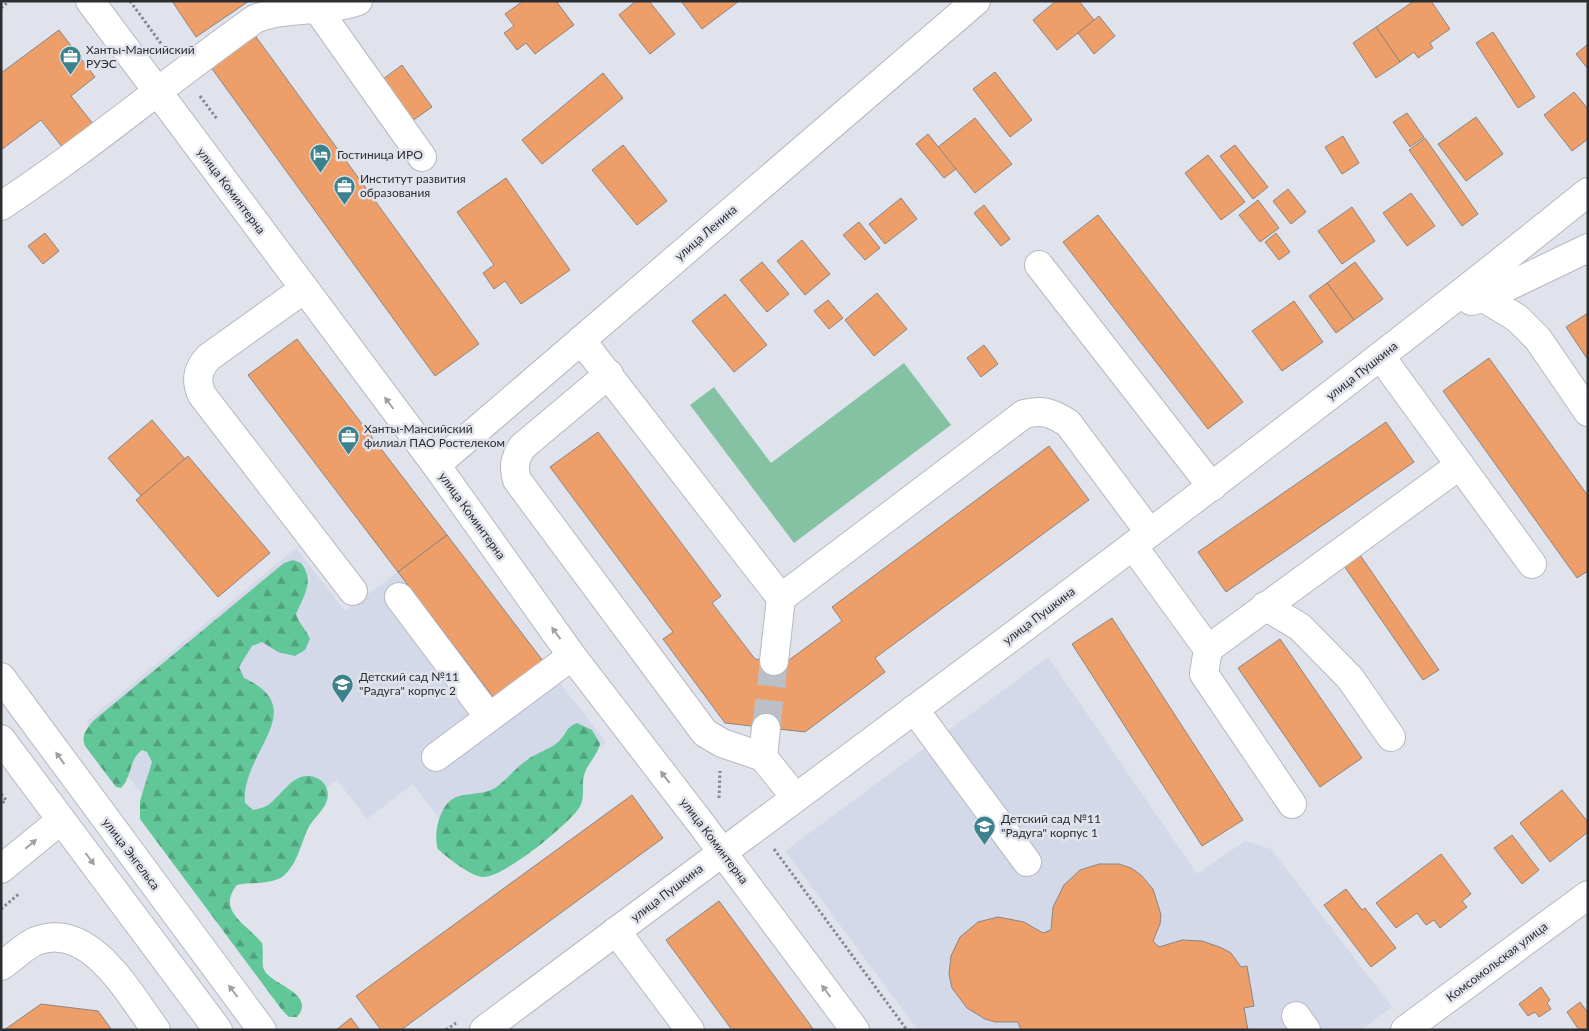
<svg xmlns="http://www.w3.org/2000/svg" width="1589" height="1031" viewBox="0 0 1589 1031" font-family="Lato,sans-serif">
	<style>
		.built { fill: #d3d9e8 }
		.forest { fill: url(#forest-firs) }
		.park { fill: #85c2a3 }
		.building { fill: #ee9e69; stroke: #8c8580 }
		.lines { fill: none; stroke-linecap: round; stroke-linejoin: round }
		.minor-tunnel { stroke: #bcbfc6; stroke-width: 28; stroke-dasharray: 28 14; stroke-linecap: butt }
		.minor-casing { stroke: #b6b9c1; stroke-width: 30 }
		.major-casing { stroke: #b6b9c1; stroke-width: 30 }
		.path { stroke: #86888e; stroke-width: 3; stroke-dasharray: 2.5 2.5; stroke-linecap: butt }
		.minor { stroke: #fff; stroke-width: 28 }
		.major { stroke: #fff; stroke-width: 28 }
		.oneway { fill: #a0a0a2 }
		.labels { text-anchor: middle; stroke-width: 5; stroke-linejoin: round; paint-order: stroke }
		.poi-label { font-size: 12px; fill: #2b2d30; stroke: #e0e3eb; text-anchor: start }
		.street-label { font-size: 12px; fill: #2b2d30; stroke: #e0e3eb }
	</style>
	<defs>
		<pattern id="forest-firs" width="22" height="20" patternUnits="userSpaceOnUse" patternTransform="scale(1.25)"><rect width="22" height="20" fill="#61c698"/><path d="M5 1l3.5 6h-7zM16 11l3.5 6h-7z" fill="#50a17c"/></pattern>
	</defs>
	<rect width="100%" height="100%" fill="#e0e3eb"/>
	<g class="built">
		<path d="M296,548l49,63 53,-39 147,92 61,78 -51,36 -74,95 -68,-89 -46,35 -30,-39 -132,96 -119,-154z"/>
		<path d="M1048,657l149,217 48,-33 26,8 121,158 -31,23h-443l-133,-179z"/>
	</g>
	<g class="forest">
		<path d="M293,560l8,3c14,18 3,32 -5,51 3,10 10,15 14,25l-5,11 -10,6 -17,-4 -16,-10 -10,4 -13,21 5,11c69,31 -4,75 1,125l8,7c5,-1 11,-2 15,-5 12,-8 23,-29 39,-29 16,0 26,14 18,29 -5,9 -13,15 -18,25 -6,15 -11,37 -25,47 -14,8 -31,5 -45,8 -21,26 10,39 25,58 2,9 -1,19 2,27 8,15 53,24 33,47h-8l-7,-7 -142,-191v-18l12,-39 -5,-10 -5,-2c-13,9 -10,27 -21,38l-5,-1 -31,-41c-4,-11 1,-16 8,-25l191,-158z"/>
		<path d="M577,723l15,7 8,14c-3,12 -12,19 -16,31 -3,11 2,22 -5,33 -10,16 -78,72 -97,69 -11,-1 -36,-20 -44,-28 -5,-14 1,-40 13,-49 11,-8 30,-4 44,-12 12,-8 20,-20 32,-28 9,-7 21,-10 30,-17 9,-7 9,-17 20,-20z"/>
	</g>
	<path class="park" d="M904,363l47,62 -157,118 -104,-138 24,-18 57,76z"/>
	<g class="building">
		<path d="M172,1h77l-53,36z"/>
		<path d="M523,1h33l18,24 -39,29 -9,-11 -9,7 -13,-17 10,-7 -9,-12z"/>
		<path d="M636,1h13l26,33 -25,20 -31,-39z"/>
		<path d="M681,1h58l-37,28z"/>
		<path d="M1056,1h23l15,19 -37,30 -24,-30z"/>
		<path d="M1414,1h17l19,28 -20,14 3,5 -15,10 -4,-6 -14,10 -24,-35z"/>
		<path d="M1099,16l16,20 -21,18 -16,-21z"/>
		<path d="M1376,27l24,35 -24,16 -23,-35z"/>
		<path d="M59,30l36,47 -24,19 23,29 -31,23 -22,-28 -40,30v-77z"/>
		<path d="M1493,32l42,65 -17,11 -42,-65z"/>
		<path d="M254,34l225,310 -44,32 -225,-310z"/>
		<path d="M1588,44v25l-12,-15z"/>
		<path d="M402,65l30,42 -20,14 -29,-42z"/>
		<path d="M995,72l37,48 -22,17 -37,-48z"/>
		<path d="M603,73l20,25 -81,66 -20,-24z"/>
		<path d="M1574,92l14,17v30l-16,12 -28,-36z"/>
		<path d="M1407,113l17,24 -14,10 -17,-25z"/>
		<path d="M1476,117l27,37 -37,27 -28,-37z"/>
		<path d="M975,118l37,46 -37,29 -37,-46z"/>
		<path d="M928,134l28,35 -12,9 -28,-34z"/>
		<path d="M1343,136l16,27 -17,11 -17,-27z"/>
		<path d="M1425,138l53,76 -16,12 -53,-76z"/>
		<path d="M623,145l44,56 -30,24 -45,-55z"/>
		<path d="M1235,145l33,42 -15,12 -33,-43z"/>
		<path d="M1208,155l37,47 -24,18 -36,-47z"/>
		<path d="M506,178l64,92 -49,34 -16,-23 -11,8 -11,-16 11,-8 -37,-53z"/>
		<path d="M1288,189l18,23 -15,12 -18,-23z"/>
		<path d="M1411,193l24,33 -28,20 -24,-33z"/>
		<path d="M901,198l16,21 -32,25 -16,-20z"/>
		<path d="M1258,200l21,28 -19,14 -21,-27z"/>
		<path d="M984,205l26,34 -9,7 -27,-33z"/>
		<path d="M1352,207l23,34 -33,23 -24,-33z"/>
		<path d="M1098,215l145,187 -35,27 -145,-187z"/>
		<path d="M859,222l21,26 -15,12 -22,-25z"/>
		<path d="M45,233l14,18 -16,13 -15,-18z"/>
		<path d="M1276,233l14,19 -11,8 -14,-18z"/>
		<path d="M802,240l28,34 -25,21 -28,-34z"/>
		<path d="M762,262l27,32 -22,18 -27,-32z"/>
		<path d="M1355,262l28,37 -29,21 -27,-37z"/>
		<path d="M1327,283l27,37 -18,13 -27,-37z"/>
		<path d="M877,293l30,36 -33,27 -29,-36z"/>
		<path d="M725,294l42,51 -33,27 -42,-51z"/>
		<path d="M828,300l15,18 -14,11 -15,-18z"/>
		<path d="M1294,301l29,41 -41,29 -30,-40z"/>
		<path d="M1588,313v47l-22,-33z"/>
		<path d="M297,339l150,196 -49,37 -150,-197z"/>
		<path d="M984,345l14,19 -17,13 -14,-19z"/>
		<path d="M1489,358l99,138v75l-11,7 -134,-187z"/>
		<path d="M152,420l33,39 -44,37 -33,-38z"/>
		<path d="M1386,422l28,40 -188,130 -28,-40z"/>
		<path d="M598,432l123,164 -9,7 43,56 30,4 57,-42 -10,-14 217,-161 40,54 -214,158 10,14 -80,60 -80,-9 -62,-84 10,-7 -123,-165z"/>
		<path d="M188,456l82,97 -52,44 -82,-97z"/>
		<path d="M447,535l96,126 -49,37 -96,-126z"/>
		<path d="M1358,552l81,118 -16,10 -81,-117z"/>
		<path d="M1112,618l131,202 -41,26 -130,-202z"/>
		<path d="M1280,639l82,119 -42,29 -82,-119z"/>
		<path d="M1562,790l26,32v10l-38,30 -30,-39z"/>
		<path d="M632,795l31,43 -262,192h-20l-25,-34z"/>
		<path d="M1512,835l27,35 -17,14 -28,-36z"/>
		<path d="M1441,854l30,40 -9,7 5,6 -27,21 -6,-8 -8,5 -9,-12 -21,15 -20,-25z"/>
		<path d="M1099,864h20l12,4 10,7 12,14 8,26 -1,9 -7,17 6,6 23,-7 20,1 20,7 9,5 10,14 6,-1 7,40 -10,2 4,22h-227l-3,-8h-23l-10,-3 -18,-11 -15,-20 -3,-14 2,-18 9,-19 18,-15 20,-5 26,5 19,11 8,-3 2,-23 11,-22 16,-15z"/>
		<path d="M1346,889l16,21 3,-2 31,40 -25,19 -47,-62z"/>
		<path d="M719,901l95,129h-82l-66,-90z"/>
		<path d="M1541,987l9,13 -3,3 4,6 -12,8 -4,-5 -7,4 -9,-12z"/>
		<path d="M1580,1002l8,11v15l-3,2h-6l-12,-18z"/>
		<path d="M41,1004l57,7 14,19h-108z"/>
		<path d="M351,1018l9,12h-24z"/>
	</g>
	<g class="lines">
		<path class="minor-tunnel" d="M766,728l8,-67"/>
		<defs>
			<g id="minor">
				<path d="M90,1l346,464 136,191 127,165 156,209"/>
				<path d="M318,10l104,147"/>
				<path d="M1,206c88,-58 168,-126 254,-187 32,-13 69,-6 103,-18"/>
				<path d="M1039,265l173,222"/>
				<path d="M304,289l-95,68c-11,11 -14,23 -7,38l151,196"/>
				<path d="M1484,298l33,20 21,21 50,73"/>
				<path d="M1471,301l13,-3 104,-50"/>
				<path d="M581,340l200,258 243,-184c18,-5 28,-1 44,9l82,110"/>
				<path d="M1381,357l151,207"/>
				<path d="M609,374l-87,73c-7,12 -9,19 -5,33l188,253 17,10 41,14"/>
				<path d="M436,465l540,-464"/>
				<path d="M1133,546l75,103 -4,25 88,130"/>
				<path d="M399,597l90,120"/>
				<path d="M1265,606l35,21 50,51 41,59"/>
				<path d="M1208,649l252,-184"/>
				<path d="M774,661l7,-63"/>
				<path d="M914,709l113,153"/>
				<path d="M766,728l-3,29 32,40"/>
				<path d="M436,757l136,-101"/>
				<path d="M1,869l60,-49"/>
				<path d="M616,931l74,99"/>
				<path d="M1,966c11,-7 23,-20 35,-25 54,-21 93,53 120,89"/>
				<path d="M1296,1016l10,14"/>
				<path d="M484,1030c370,-277 744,-548 1104,-838"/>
				<path d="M1405,1030l183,-135"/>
			</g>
			<g id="major">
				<path d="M1,677l261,353"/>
				<path d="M1,739l217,291"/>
			</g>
		</defs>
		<use href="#minor" class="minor-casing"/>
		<use href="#major" class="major-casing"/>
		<g class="path">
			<path d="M130,1l35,48"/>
			<path d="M1,8l8,-7"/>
			<path d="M200,96l17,23"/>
			<path d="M1,794l5,6 -5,4"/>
			<path d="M719,798l1,-27"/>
			<path d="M774,849l133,181"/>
			<path d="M1,909l19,-16"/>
			<path d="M446,1030l10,-7"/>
		</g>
		<use href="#minor" class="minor"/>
		<use href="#major" class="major"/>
	</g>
	<defs><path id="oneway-solid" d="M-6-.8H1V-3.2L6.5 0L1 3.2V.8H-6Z" transform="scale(1.25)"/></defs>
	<g class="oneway">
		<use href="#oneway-solid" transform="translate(389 403) rotate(-127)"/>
		<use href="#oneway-solid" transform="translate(556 633) rotate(-126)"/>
		<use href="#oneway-solid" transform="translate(60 758) rotate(-126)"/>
		<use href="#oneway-solid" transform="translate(665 777) rotate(-128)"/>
		<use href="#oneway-solid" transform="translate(31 844) rotate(-40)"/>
		<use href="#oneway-solid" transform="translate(90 859) rotate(53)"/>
		<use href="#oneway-solid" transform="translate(233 991) rotate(-127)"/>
		<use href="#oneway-solid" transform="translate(826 991) rotate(-127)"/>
	</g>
	<defs>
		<symbol id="office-pin" viewBox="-11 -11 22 30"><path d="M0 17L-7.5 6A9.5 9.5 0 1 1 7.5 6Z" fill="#3c828d" stroke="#e0e3eb"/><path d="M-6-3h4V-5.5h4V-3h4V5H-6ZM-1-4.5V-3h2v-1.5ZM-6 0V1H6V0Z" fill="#fff"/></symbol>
		<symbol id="hotel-pin" viewBox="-11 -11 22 30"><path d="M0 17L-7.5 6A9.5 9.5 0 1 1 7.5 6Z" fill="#3c828d" stroke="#e0e3eb"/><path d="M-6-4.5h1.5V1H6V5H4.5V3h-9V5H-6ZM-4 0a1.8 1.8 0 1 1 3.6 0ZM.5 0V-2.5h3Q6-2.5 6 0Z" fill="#fff"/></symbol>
		<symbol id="school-pin" viewBox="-11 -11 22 30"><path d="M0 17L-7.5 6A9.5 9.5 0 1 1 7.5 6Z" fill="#3c828d" stroke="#e0e3eb"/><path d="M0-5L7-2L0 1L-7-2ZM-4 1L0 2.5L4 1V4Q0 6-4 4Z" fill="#fff"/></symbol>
	</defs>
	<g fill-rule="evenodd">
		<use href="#office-pin" x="58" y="44" width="25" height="34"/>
		<use href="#hotel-pin" x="308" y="142" width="25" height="34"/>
		<use href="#office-pin" x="332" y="174" width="25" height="34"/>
		<use href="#office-pin" x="336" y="424" width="25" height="34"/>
		<use href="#school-pin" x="330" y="672" width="25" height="34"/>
		<use href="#school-pin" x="972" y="814" width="25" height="34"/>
	</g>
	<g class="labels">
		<g class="poi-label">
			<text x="86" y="54">Ханты-Мансийский<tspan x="86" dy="14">РУЭС</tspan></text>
			<text x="337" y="159">Гостиница ИРО</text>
			<text x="360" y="183">Институт развития<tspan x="360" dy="14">образования</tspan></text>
			<text x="364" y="433">Ханты-Мансийский<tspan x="364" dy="14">филиал ПАО Ростелеком</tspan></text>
			<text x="359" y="681">Детский сад №11<tspan x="359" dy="14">"Радуга" корпус 2</tspan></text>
			<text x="1001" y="823">Детский сад №11<tspan x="1001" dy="14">"Радуга" корпус 1</tspan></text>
		</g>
		<g class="street-label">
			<text transform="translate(231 191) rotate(53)" y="4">улица Коминтерна</text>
			<text transform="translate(706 233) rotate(-41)" y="4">улица Ленина</text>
			<text transform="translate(1362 371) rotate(-38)" y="4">улица Пушкина</text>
			<text transform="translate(472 516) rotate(54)" y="4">улица Коминтерна</text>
			<text transform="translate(1039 616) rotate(-37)" y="4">улица Пушкина</text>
			<text transform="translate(714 841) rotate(53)" y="4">улица Коминтерна</text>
			<text transform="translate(131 854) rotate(53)" y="4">улица Энгельса</text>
			<text transform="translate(667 893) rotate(-37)" y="4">улица Пушкина</text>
			<text transform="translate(1497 962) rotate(-37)" y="4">Комсомольская улица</text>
		</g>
	</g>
	<rect width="1589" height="1031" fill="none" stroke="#2b2d30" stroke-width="5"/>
</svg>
